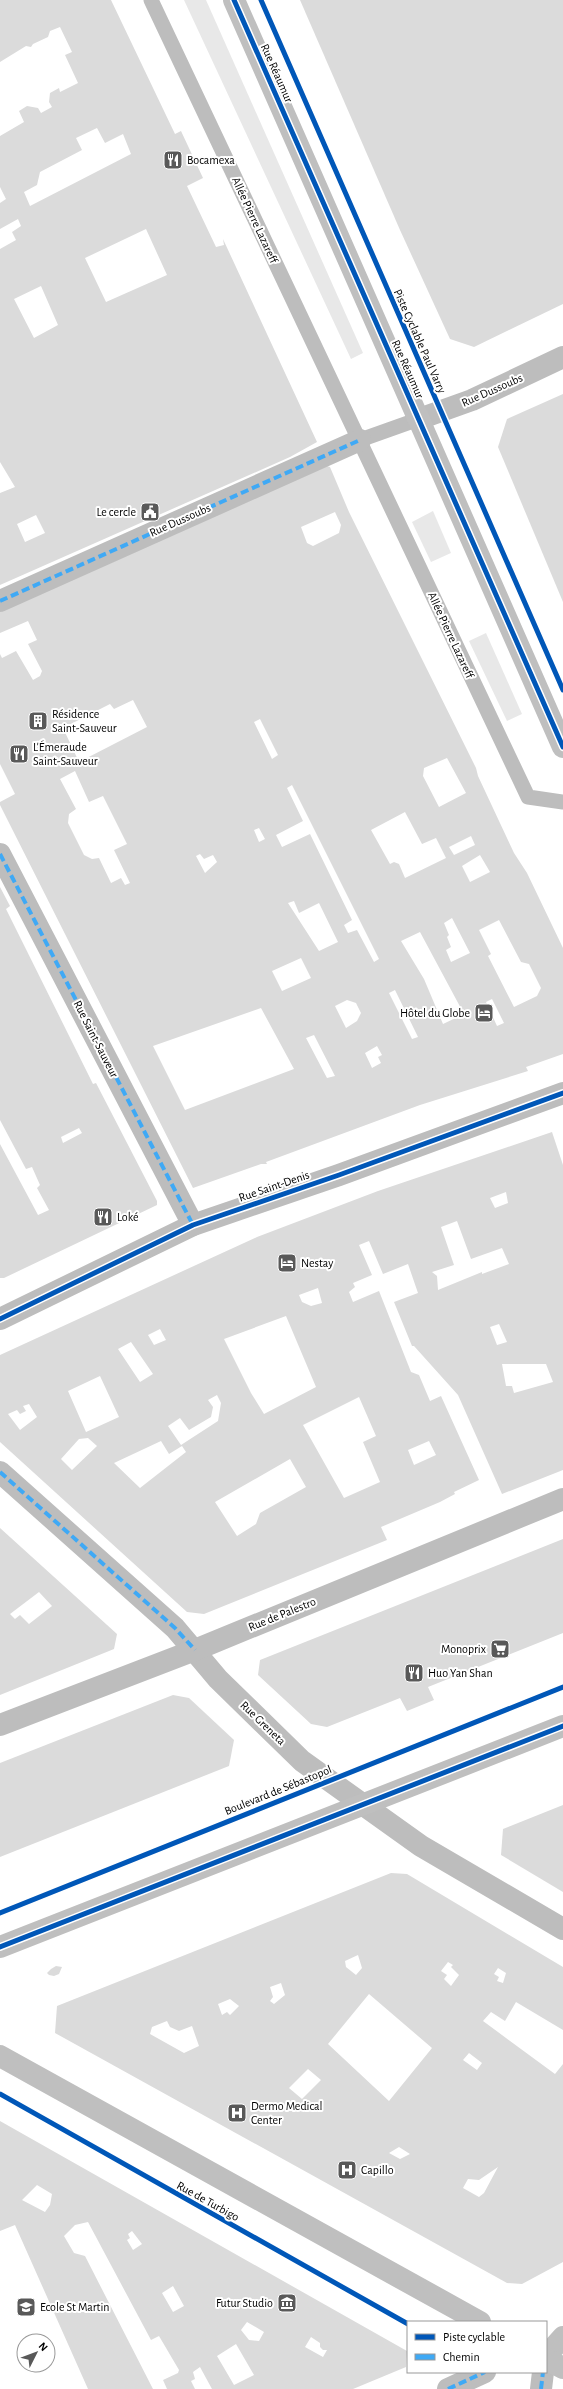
<svg xmlns="http://www.w3.org/2000/svg" width="563" height="2389" viewBox="0 0 563 2389" font-family="'Alegreya Sans',sans-serif">
	<style>
		.green { fill: #e8e8e8 }
		.building { fill: #dbdbdb; fill-rule: evenodd }
		.lines { fill: none; stroke-linecap: round; stroke-linejoin: round }
		.lane { stroke: #bdbdbd; stroke-width: 15 }
		.street { stroke: #bdbdbd; stroke-width: 22 }
		.secondary { stroke: #bfbfbf; stroke-width: 22 }
		.quiet { stroke: #3fa9f5; stroke-width: 4; stroke-dasharray: 8 4; stroke-linecap: butt }
		.cycleway-casing { stroke: #fff; stroke-width: 8 }
		.cycleway { stroke: #0057b8; stroke-width: 5 }
		.labels { text-anchor: middle; stroke-width: 4; stroke-linejoin: round; paint-order: stroke }
		.street-label { font-size: 12px; fill: #000; stroke: #fff }
		.poi-label { font-size: 12px; fill: #000; stroke: #fff; text-anchor: start }
	</style>
	<rect width="100%" height="100%" fill="#fff"/>
	<g class="green">
		<path d="M184,0h22l157,353 -12,6z"/>
		<path d="M433,511l18,42 -20,9 -19,-40z"/>
		<path d="M486,633l36,81 -15,7 -38,-80z"/>
	</g>
	<g class="building">
		<path d="M0,0h111l64,134 6,-3 22,47 -16,8 29,61 8,-2 -1,-6 94,203 -27,15 -290,128v-92l15,-6 -15,-25v-213l16,-9 -4,-8 9,-6 -3,-7 -18,10v-26l6,-4 -6,-12v-51l24,-14 -5,-11 8,-5 11,2 3,5 11,-6 -3,-5 1,-9 9,-5 1,4 18,-9 -13,-28 7,-3 -12,-25 -10,4 -2,6 -15,7 -2,3 -5,-1 -26,16zM97,128l8,15 18,-9 8,20 -101,52 -6,-14 13,-7 3,-13 42,-22 -6,-12zM146,229l21,46 -61,27 -21,-44zM41,286l17,39 -24,13 -20,-39zM36,515l9,18 -20,9 -8,-18z"/>
		<path d="M300,0h263v304l-89,43 -24,-8 -50,-109z"/>
		<path d="M563,394v208l-65,-155 9,-28z"/>
		<path d="M327,466l3,1 19,45 127,256 2,8 36,77 13,20 36,75v106l-37,13 2,4 -108,34 -154,57 1,2h-6l-68,24 -193,-383v-3l15,-8 -15,-30v-110l2,4 14,-7 17,29 7,-4 2,-5 -14,-27 9,-4 -9,-19 -28,12v-21zM335,512l6,13 -2,8 -26,13 -6,-3 -6,-16zM133,700l14,27 -68,35 -16,-34 47,-24 4,5zM260,719l18,36 -6,4 -18,-37zM447,758l19,35 -27,14 -16,-31 1,-8zM75,771l14,31 14,-6 24,48 -13,6 16,33 -5,2 -4,-7 -10,5 -12,-25 -7,1 -8,-4 -16,-32 1,-9 7,-5 -16,-30zM292,785l87,174 -5,3 -17,-32 -9,3 -4,-8 8,-5 -42,-86 -28,13 -6,-12 27,-14 -16,-33zM405,812l17,32 14,-6 10,20 -41,20 -6,-14 -5,-2 -4,2 -19,-34zM259,828l6,11 -6,3 -5,-12zM471,836l4,9 -21,10 -5,-8zM200,854l4,5 9,-4 4,7 -12,11 -9,-17zM480,855l10,17 -20,10 -8,-16zM294,901l5,12 20,-10 19,39 -19,9 -31,-48zM452,918l18,35 -19,9 -5,-12 5,-3 -4,-10 2,-2 -5,-12zM499,920l22,42 8,2 12,24 -4,8 -23,11 -26,-51 3,-2 -12,-24zM420,932l44,82 -21,10 -19,-45 -23,-38zM301,958l10,20 -29,13 -10,-20zM395,990l23,47 -6,2 -23,-46zM492,999l12,24 -7,3 -11,-24zM347,1000l9,3 5,10 -4,8 -11,7 -11,-22zM261,1008l33,61 -109,41 -32,-64zM314,1035l21,41 -8,2 -21,-40zM377,1046l5,9 -4,2 3,6 -9,5 -7,-15z"/>
		<path d="M0,887l10,19 -4,3 87,175 3,-1 61,118v4l-153,73h-4v-134l38,71 11,-5 -12,-22 3,-3 -8,-18 -6,2 -26,-49zM79,1128l3,5 -19,10 -2,-6z"/>
		<path d="M552,1132l11,33v305l-61,24 -44,-99 -44,-49h-2l-18,-44 24,-9 -10,-29 -25,10 -14,-33 -10,4 13,30 -19,8 2,4 -6,5 4,10 26,-11 32,81 8,3 11,26 11,-5 38,84 -25,12 1,2 -15,8 -59,25 6,13 -183,74 -17,-2 -187,-170v-87l257,-118 121,-46zM506,1192l2,11 -13,5 -5,-10zM457,1221l14,38 31,-11 7,16 -27,10v-2l-44,18 -1,-14 -5,-4 22,-7 -13,-38zM318,1288l4,15 -11,3 -9,-4 -3,-7zM286,1316l30,71 -52,27 -13,-21 -27,-54zM499,1324l8,18 -10,3 -7,-18zM160,1329l6,11 -12,5 -6,-10zM131,1342l22,32 -13,8 -22,-33zM502,1364h44l7,18 -39,11 -2,-7h-6zM100,1376l19,41 -33,15 -18,-41zM217,1395l4,8 -3,18 -37,24 -13,-19 12,-8 9,12 22,-13 2,-10 -5,-7zM359,1397l17,39 -13,6 17,40 -36,16 -41,-73zM29,1404l8,13 -17,13 -12,-16 9,-4 3,4 6,-3 -3,-5zM88,1438l9,8 -25,24 -11,-11 18,-20zM161,1441l8,13 13,-8 4,6 -46,36 -26,-25zM429,1441l7,14 -22,10 -6,-15zM290,1459l16,28 -46,26 -4,11 -19,12 -22,-34z"/>
		<path d="M0,1528l117,106 -3,15 -114,46zM39,1592l13,14 -23,18 -9,-9 -5,4 -5,-5z"/>
		<path d="M563,1539v94l-135,54 6,13 -27,11 -7,-13 -73,29 -16,-3 -53,-49 2,-15z"/>
		<path d="M173,1695l16,3 45,42 -5,26 -229,91v-94z"/>
		<path d="M563,1805v87l-62,-37 2,-26z"/>
		<path d="M391,1873l16,1 156,93v63l-47,-28 -11,19 -14,-9 -8,9 72,53 8,-10v198l-41,22 -15,-1 -452,-250 2,-27zM358,1955l4,13 -6,7 -10,-8 -1,-6zM448,1962l5,3 -2,2 8,8 -8,11 -7,-7 3,-4 -6,-4zM498,1968l8,5 -3,10 -6,-2 2,-4 -5,-3zM281,1983l4,12 -11,9 -4,-3 3,-4 -3,-10zM369,1994l63,54 -43,53 -61,-57zM230,1999l9,7 -9,9 -3,-3 -5,3 -4,-11zM167,2021l3,6 9,4 13,-5 7,20 -15,7 -34,-19 2,-7zM469,2053l13,10 -5,7 -14,-10zM308,2069l13,11 -19,19 -13,-11zM399,2147l11,7 -10,5 -11,-6zM498,2167l-14,26 -5,4 -16,-9 5,-9 11,1z"/>
		<path d="M56,1966l6,1 -3,7 -5,2 -5,-1 -2,-2 4,-4z"/>
		<path d="M0,2121l407,230 -1,16 -53,22h-141l-12,-22 -7,5 2,7 -4,2 4,8h-28l-4,-9 15,-7 1,-3 -20,-34 -8,4 -63,-118 -13,3 -11,11 10,17 11,3 68,133h-65l-73,-164 -15,6zM37,2185l15,9 -2,11 -5,7 -23,-12zM132,2231l10,13 -9,6 -6,-10 3,-2 -2,-4zM173,2286l11,20 -11,6 -11,-19zM247,2322l17,10 -5,9 -10,-1 -8,-10zM311,2337l9,6v4l3,3h4l-4,7 -18,-10zM236,2344l18,31 -20,10 -17,-29z"/>
	</g>
	<g class="lines">
		<g class="lane">
			<path d="M151,0l377,797 35,5"/>
			<path d="M360,440l59,-21"/>
		</g>
		<g class="street">
			<path d="M419,419l53,-19 91,-43"/>
			<path d="M0,601l360,-161"/>
			<path d="M0,854l193,371"/>
			<path d="M0,1319l193,-94 146,-50 224,-82"/>
			<path d="M0,1472l175,156 43,51 84,82 119,85 142,83"/>
			<path d="M0,1725l195,-75 368,-151"/>
			<path d="M448,2389l37,-17"/>
			<path d="M541,2389l2,-17"/>
		</g>
		<g class="secondary">
			<path d="M234,0l329,747"/>
			<path d="M0,1947l563,-221"/>
			<path d="M0,2056l480,266"/>
			<path d="M546,2356l17,-19"/>
			<path d="M546,2359l17,9"/>
		</g>
		<g class="quiet">
			<path d="M0,601l360,-161"/>
			<path d="M0,854l193,371"/>
			<path d="M0,1472l175,156 20,22"/>
			<path d="M448,2389l37,-17"/>
			<path d="M541,2389l2,-17"/>
		</g>
		<defs>
			<g id="cycleway">
				<path d="M234,0l329,747"/>
				<path d="M261,0l302,690"/>
				<path d="M0,1319l193,-94 146,-50 224,-82"/>
				<path d="M0,1913l563,-226"/>
				<path d="M0,1947l563,-221"/>
				<path d="M0,2094l408,230"/>
			</g>
		</defs>
		<use href="#cycleway" class="cycleway-casing"/>
		<use href="#cycleway" class="cycleway"/>
	</g>
	<defs>
		<symbol id="restaurant-square" viewBox="-11 -11 22 22"><rect x="-9" y="-9" width="18" height="18" rx="4" fill="#595959" stroke="#fff"/><path d="M-5-6h1v4h1v-4h1v4h1v-4h1v5L-1.5 .5V6h-2V.5L-5-1ZM5-6V6H3V1.5H1.5Q1.5-4 5-6Z" fill="#fff"/></symbol>
		<symbol id="civic-square" viewBox="-11 -11 22 22"><rect x="-9" y="-9" width="18" height="18" rx="4" fill="#595959" stroke="#fff"/><path d="M-.6-6.5H3V-4.5H.6V-3L4-1V1h2V6H-6V1h2V-1L-.6-3ZM-1.2 2.5V6h2.4V2.5Z" fill="#fff"/></symbol>
		<symbol id="building-square" viewBox="-11 -11 22 22"><rect x="-9" y="-9" width="18" height="18" rx="4" fill="#595959" stroke="#fff"/><path d="M-4-6H4V6H1V3H-1V6H-4ZM-2.5-4.3h1.7v1.8h-1.7ZM.8-4.3h1.7v1.8H.8ZM-2.5-1h1.7V.8h-1.7ZM.8-1h1.7V.8H.8Z" fill="#fff"/></symbol>
		<symbol id="hotel-square" viewBox="-11 -11 22 22"><rect x="-9" y="-9" width="18" height="18" rx="4" fill="#595959" stroke="#fff"/><path d="M-6-4.5h1.5V1H6V5H4.5V3h-9V5H-6ZM-4 0a1.8 1.8 0 1 1 3.6 0ZM.5 0V-2.5h3Q6-2.5 6 0Z" fill="#fff"/></symbol>
		<symbol id="supermarket-square" viewBox="-11 -11 22 22"><rect x="-9" y="-9" width="18" height="18" rx="4" fill="#595959" stroke="#fff"/><path d="M-6-5.5h2.5l.6 2H6L4.5 2H-2.5L-4.4-4H-6ZM-1.5 3.2a1.3 1.3 0 1 0 .1 0ZM3 3.2a1.3 1.3 0 1 0 .1 0Z" fill="#fff"/></symbol>
		<symbol id="hospital-square" viewBox="-11 -11 22 22"><rect x="-9" y="-9" width="18" height="18" rx="4" fill="#595959" stroke="#fff"/><path d="M-5-5h3v3.5h4V-5h3V5h-3V1.5h-4V5h-3Z" fill="#fff"/></symbol>
		<symbol id="museum-square" viewBox="-11 -11 22 22"><rect x="-9" y="-9" width="18" height="18" rx="4" fill="#595959" stroke="#fff"/><path d="M0-6L6-3V-2H-6V-3ZM-5-1h2V3h-2ZM-1-1h2V3h-2ZM3-1h2V3H3ZM-6 4H6V6H-6Z" fill="#fff"/></symbol>
		<symbol id="school-square" viewBox="-11 -11 22 22"><rect x="-9" y="-9" width="18" height="18" rx="4" fill="#595959" stroke="#fff"/><path d="M0-5L7-2L0 1L-7-2ZM-4 1L0 2.5L4 1V4Q0 6-4 4Z" fill="#fff"/></symbol>
	</defs>
	<g fill-rule="evenodd">
		<use href="#restaurant-square" x="162" y="149" width="22" height="22"/>
		<use href="#civic-square" x="139" y="501" width="22" height="22"/>
		<use href="#building-square" x="27" y="710" width="22" height="22"/>
		<use href="#restaurant-square" x="8" y="743" width="22" height="22"/>
		<use href="#hotel-square" x="473" y="1002" width="22" height="22"/>
		<use href="#restaurant-square" x="92" y="1206" width="22" height="22"/>
		<use href="#hotel-square" x="276" y="1252" width="22" height="22"/>
		<use href="#supermarket-square" x="489" y="1638" width="22" height="22"/>
		<use href="#restaurant-square" x="403" y="1662" width="22" height="22"/>
		<use href="#hospital-square" x="226" y="2102" width="22" height="22"/>
		<use href="#hospital-square" x="336" y="2159" width="22" height="22"/>
		<use href="#museum-square" x="276" y="2292" width="22" height="22"/>
		<use href="#school-square" x="15" y="2296" width="22" height="22"/>
	</g>
	<g class="labels">
		<g class="street-label">
			<text transform="translate(277 73) rotate(66)" y="4">Rue Réaumur</text>
			<text transform="translate(255 220) rotate(65)" y="4">Allée Pierre Lazareff</text>
			<text transform="translate(420 341) rotate(66)" y="4">Piste Cyclable Paul Varry</text>
			<text transform="translate(408 369) rotate(66)" y="4">Rue Réaumur</text>
			<text transform="translate(492 390) rotate(-24)" y="4">Rue Dussoubs</text>
			<text transform="translate(180 520) rotate(-24)" y="4">Rue Dussoubs</text>
			<text transform="translate(451 635) rotate(65)" y="4">Allée Pierre Lazareff</text>
			<text transform="translate(96 1039) rotate(63)" y="4">Rue Saint-Sauveur</text>
			<text transform="translate(274 1186) rotate(-19)" y="4">Rue Saint-Denis</text>
			<text transform="translate(282 1614) rotate(-22)" y="4">Rue de Palestro</text>
			<text transform="translate(263 1723) rotate(44)" y="4">Rue Greneta</text>
			<text transform="translate(278 1790) rotate(-22)" y="4">Boulevard de Sébastopol</text>
			<text transform="translate(208 2201) rotate(29)" y="4">Rue de Turbigo</text>
		</g>
		<g class="poi-label">
			<text x="187" y="164">Bocamexa</text>
			<text x="136" y="516" text-anchor="end">Le cercle</text>
			<text x="52" y="718">Résidence<tspan x="52" dy="14">Saint-Sauveur</tspan></text>
			<text x="33" y="751">L'Émeraude<tspan x="33" dy="14">Saint-Sauveur</tspan></text>
			<text x="470" y="1017" text-anchor="end">Hôtel du Globe</text>
			<text x="117" y="1221">Loké</text>
			<text x="301" y="1267">Nestay</text>
			<text x="486" y="1653" text-anchor="end">Monoprix</text>
			<text x="428" y="1677">Huo Yan Shan</text>
			<text x="251" y="2110">Dermo Medical<tspan x="251" dy="14">Center</tspan></text>
			<text x="361" y="2174">Capillo</text>
			<text x="273" y="2307" text-anchor="end">Futur Studio</text>
			<text x="40" y="2311">Ecole St Martin</text>
		</g>
	</g>
	<rect x="407" y="2321" width="140" height="52" fill="#ffffff" stroke="#999999"/>
	<rect x="415" y="2334" width="20" height="6" fill="#0057b8" stroke="#999999"/>
	<text x="443" y="2341" font-size="12" fill="#000000">Piste cyclable</text>
	<rect x="415" y="2354" width="20" height="6" fill="#3fa9f5" stroke="#999999"/>
	<text x="443" y="2361" font-size="12" fill="#000000">Chemin</text>
	<g transform="translate(36 2353) rotate(48)"><circle r="19" fill="#ffffff" stroke="#999999"/>
	<path d="M0-3L7 15L0 10L-7 15Z" fill="#595959"/>
	<text y="-6" font-size="11" font-weight="bold" text-anchor="middle" fill="#000000">N</text>
	</g>
</svg>
